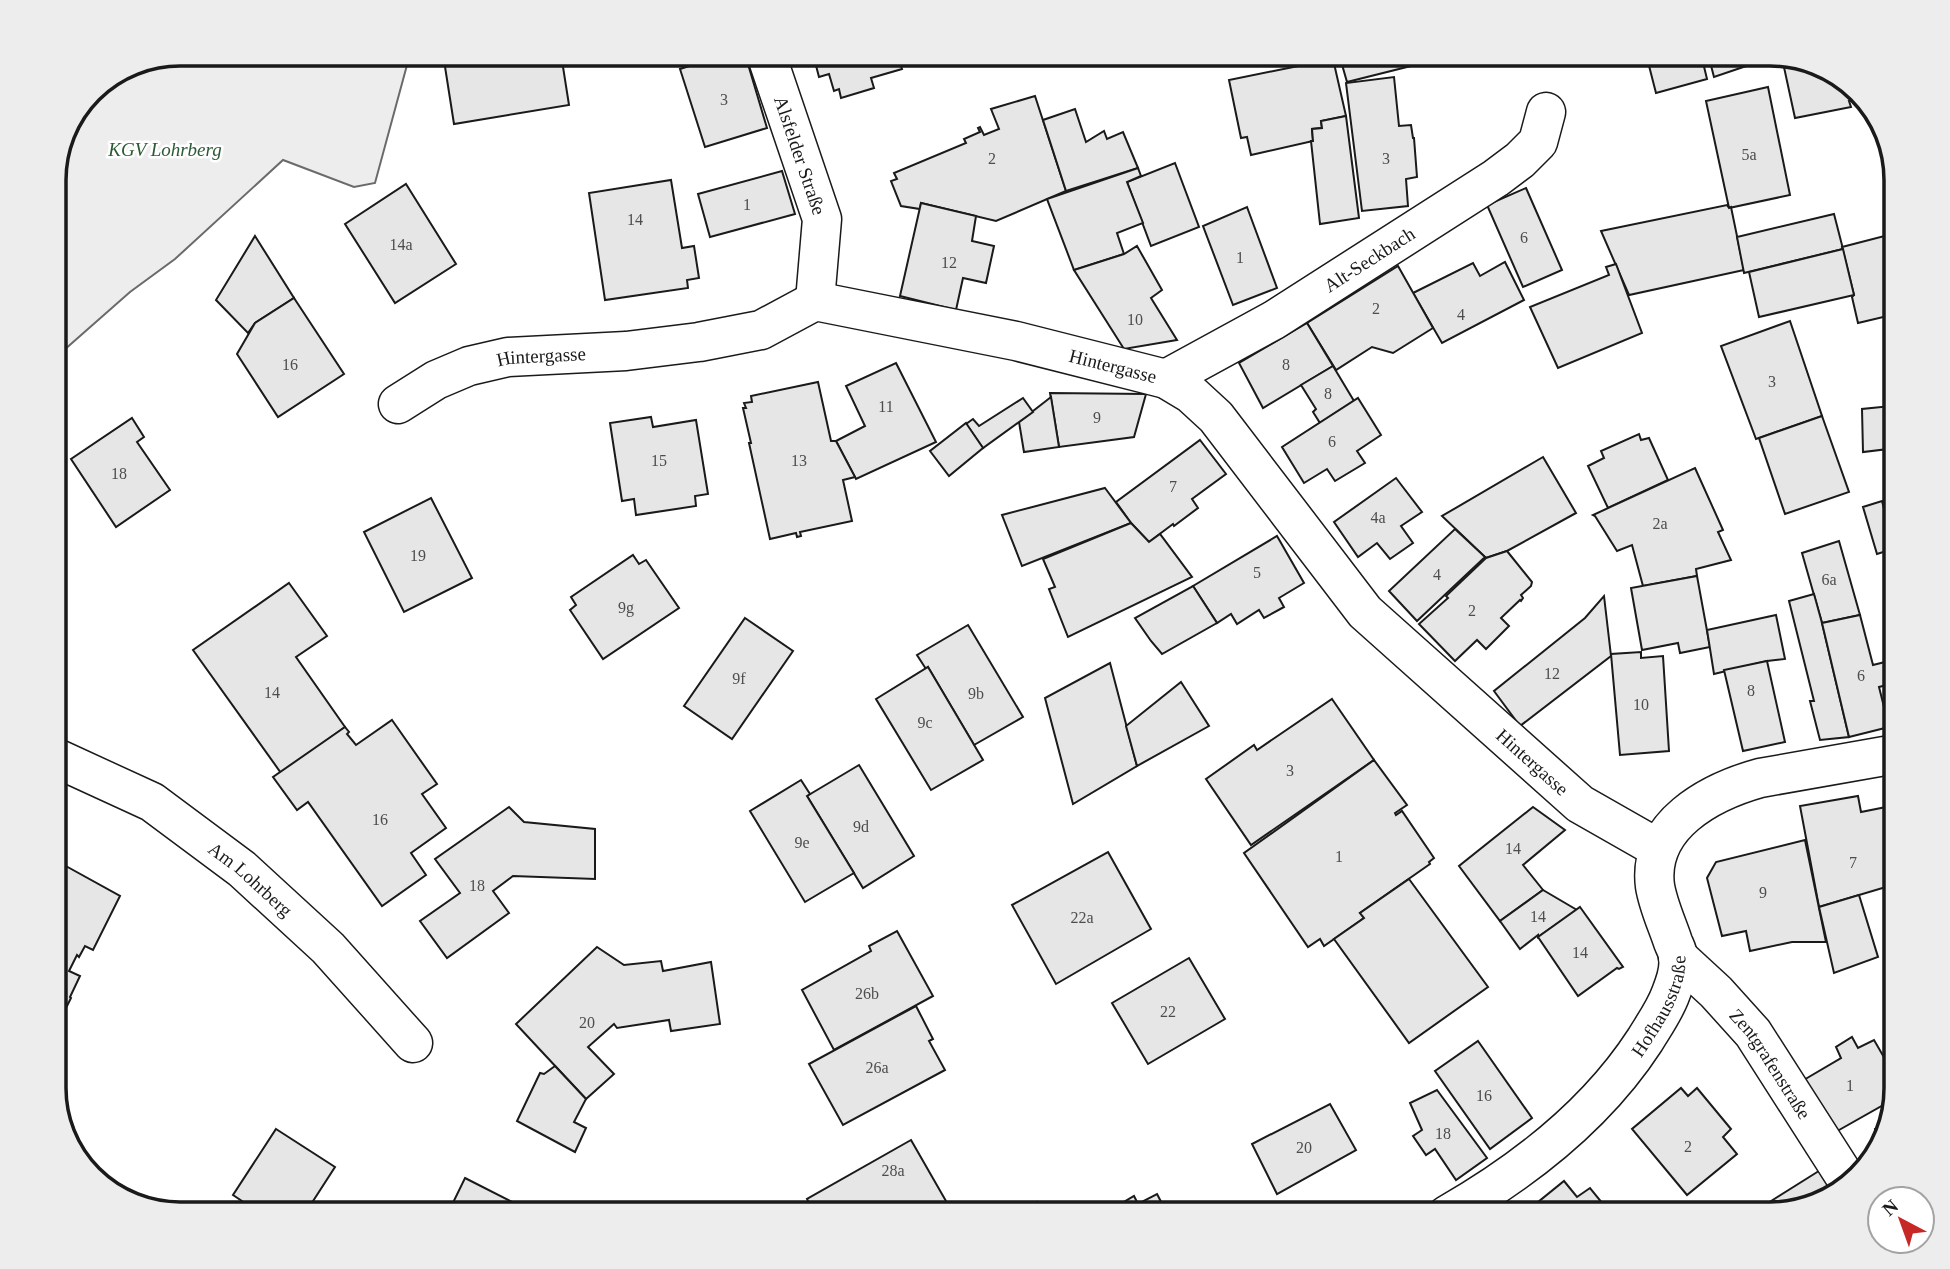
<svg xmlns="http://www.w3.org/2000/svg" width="1950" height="1269" viewBox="0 0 1950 1269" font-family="Georgia,serif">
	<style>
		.built { fill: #ededed; stroke: #6a6a6a; stroke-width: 2 }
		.building { fill: #e6e6e6; stroke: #1a1a1a; stroke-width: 2 }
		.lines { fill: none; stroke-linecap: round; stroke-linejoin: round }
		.minor-casing { stroke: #1a1a1a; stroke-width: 41 }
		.minor { stroke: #fff; stroke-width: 38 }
		.labels { text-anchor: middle; stroke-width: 5; stroke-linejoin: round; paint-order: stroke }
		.number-label { font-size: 16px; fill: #4d4d4d }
		.park-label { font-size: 19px; font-style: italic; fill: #2b5a34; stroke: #fff }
		.street-label { font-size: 19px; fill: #1a1a1a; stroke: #fff }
		.rim { fill: none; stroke: #1a1a1a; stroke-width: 3.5 }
	</style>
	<rect width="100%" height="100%" fill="#fff"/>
	<path class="built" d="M180,54h230l-35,129 -21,4 -71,-27 -108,99 -45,33 -75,66v-186l36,-81 41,-27z"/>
	<g class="building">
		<path d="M443,54h118l8,51 -115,19z"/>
		<path d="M727,54h18l22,74 -62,19 -25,-78z"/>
		<path d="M813,54h84l5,15 -31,9 3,10 -33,10 -2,-9 -5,2 -5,-17 -10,3z"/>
		<path d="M1339,54h73l3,11 -68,17z"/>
		<path d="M1646,54h55l6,25 -51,14z"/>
		<path d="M1708,54h51l2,7 -47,16z"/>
		<path d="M1782,58l57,17 22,24 -12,2 2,6 -56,11z"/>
		<path d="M1333,59l13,57 -25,5 1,7 -10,1 1,12 -62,14 -4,-18 -6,1 -12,-58z"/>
		<path d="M1394,77l5,49 12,-1 2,13h1l3,39 -11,2 2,27 -46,5 -16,-128z"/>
		<path d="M1768,87l22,108 -61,13 -23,-107z"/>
		<path d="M1035,96l31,95 -70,30 -75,-18 -1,6 -19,-3 -10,-25 6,-2 -3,-6 72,-30 -2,-4 16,-7 -2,-4 2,-1 4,8 15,-6 -8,-20z"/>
		<path d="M1075,109l11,33 18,-11 3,8 16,-7 15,36 -72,23 -23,-71z"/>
		<path d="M1346,116l13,102 -39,6 -9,-83h2l-1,-12 10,-1 -1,-7z"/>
		<path d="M1175,163l24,64 -48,19 -24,-64z"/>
		<path d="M1138,168l3,8 -14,6 16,41 -26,10 7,21 -50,16 -27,-71z"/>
		<path d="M782,171l13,43 -85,23 -12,-43z"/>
		<path d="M671,180l11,68 12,-2 5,32 -12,2 1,8 -83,12 -16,-107z"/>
		<path d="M406,184l50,80 -61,39 -50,-79z"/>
		<path d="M1526,188l36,82 -39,17 -36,-82z"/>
		<path d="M921,203l55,13 -4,25 22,5 -8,37 -23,-5 -7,32 -56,-14z"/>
		<path d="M1727,205l2,3 2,-1 13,63 -115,25 -28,-64z"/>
		<path d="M1247,207l30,81 -44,17 -30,-79z"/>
		<path d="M1834,214l9,35 -99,24 -7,-36z"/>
		<path d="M1896,233v81l-38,9 -6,-26 2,-2 -12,-48z"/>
		<path d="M255,236l39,62 -39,25 -7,10 -32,-33z"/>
		<path d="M1137,246l25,44 -11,8 26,42 -53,9 -50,-79 50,-16z"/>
		<path d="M1843,249l11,46 -95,22 -10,-45z"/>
		<path d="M1505,262l19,38 -82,43 -29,-50 60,-30 7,13z"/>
		<path d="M1616,264l26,69 -84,35 -28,-61 79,-32 -3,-8z"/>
		<path d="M1398,266l35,62 -40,25 -21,-6 -36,23 -29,-47z"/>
		<path d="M294,298l50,76 -66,43 -41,-63 18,-31z"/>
		<path d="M1790,321l32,95 -66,23 -35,-93z"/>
		<path d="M1307,323l26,43 -70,42 -24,-45z"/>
		<path d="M896,363l40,79 -80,37 -20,-38 29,-15 -19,-40z"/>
		<path d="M1333,366l21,35 -34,22 -7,-11 3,-3 -15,-24z"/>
		<path d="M818,382l13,59h5l19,36 -12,3 9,41 -52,11 1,4 -4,1 -1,-4 -26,6 -21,-96h2l-8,-35h3l-2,-5 8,-1 -1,-6z"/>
		<path d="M1050,393l96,1 -12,43 -75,10z"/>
		<path d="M1051,397l8,50 -35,5 -5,-30z"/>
		<path d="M1023,398l10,14 -50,36 -17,-24 7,-5 6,7z"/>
		<path d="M1358,398l23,37 -24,16 8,12 -30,18 -8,-12 -23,14 -22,-36z"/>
		<path d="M1891,406v4h5v38l-33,4 -1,-43z"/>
		<path d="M1822,416l27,76 -64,22 -26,-76z"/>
		<path d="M651,417l2,10 43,-7 12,74 -13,2 1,10 -60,9 -2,-16 -12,2 -12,-78z"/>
		<path d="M132,418l12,19 -7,5 33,48 -54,37 -45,-68z"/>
		<path d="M966,423l17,25 -34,28 -19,-25z"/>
		<path d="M1639,434l2,6 8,-2 19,42 -60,28 -20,-42 16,-8 -3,-7z"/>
		<path d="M1200,440l26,34 -34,25 6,9 -24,18 -1,-2 -24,18 -18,-19 -15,-21z"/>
		<path d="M1543,457l33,56 -69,38 -21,7 -44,-42z"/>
		<path d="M1695,468l28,62 -5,2 13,28 -35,9 1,7 -54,10 -11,-41 -15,6 -22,-35 -2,-1z"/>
		<path d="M1396,478l26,34 -21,14 12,17 -23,16 -13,-16 -19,14 -24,-35z"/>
		<path d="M1105,488l26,35 -109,43 -20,-51z"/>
		<path d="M431,498l41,80 -68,34 -40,-80z"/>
		<path d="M1882,501l2,8 12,-4v43l-19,6 -14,-47z"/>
		<path d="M1131,523l18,19 11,-8 32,43 -124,60 -19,-48 6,-2 -12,-28z"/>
		<path d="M1455,529l30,28 -68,64 -28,-30z"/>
		<path d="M1277,536l27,47 -25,15 5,9 -20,11 -5,-8 -22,14 -6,-10 -14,9 -24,-37z"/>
		<path d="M1839,541l21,74 -38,8 -20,-70z"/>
		<path d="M1507,551l25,31 -1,4 -10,9 2,3 -2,3 -1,-1 -19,18 8,8 -23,23 -9,-9 -22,21 -36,-37 29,-26 -2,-2 40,-38z"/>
		<path d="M633,555l6,9 7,-4 33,48 -76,51 -33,-49 6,-5 -5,-8z"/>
		<path d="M1697,576l13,71 -30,6 -2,-10 -36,7 -11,-62z"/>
		<path d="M289,583l38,53 -31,21 49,70 -64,46 -88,-123z"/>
		<path d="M1193,586l24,37 -55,31 -11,-13 -16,-23z"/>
		<path d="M1814,594l8,29 27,114 -29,3 -10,-39h4l-25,-100z"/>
		<path d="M1604,596l7,60 -91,70 -26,-35 91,-73z"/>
		<path d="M1776,615l9,44 -18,2 -53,13 -7,-44z"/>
		<path d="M1860,615l13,50 12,-3 5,22 -11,3 10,40 -40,10 -27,-114z"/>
		<path d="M745,618l48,33 -61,88 -48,-33z"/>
		<path d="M968,625l55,92 -49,28 -46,-78 -2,2 -9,-14z"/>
		<path d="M1641,652v6l22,-2 6,95 -49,4 -9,-101z"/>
		<path d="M1767,661l18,81 -42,9 -19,-81z"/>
		<path d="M1110,663l27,103 -64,38 -28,-106z"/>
		<path d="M928,667l55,93 -52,30 -55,-91z"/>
		<path d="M1181,682l28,44 -72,40 -11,-40z"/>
		<path d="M1332,699l42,61 -123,85 -45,-66 48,-34 3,5z"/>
		<path d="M392,720l45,64 -15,10 24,34 -35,25 15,22 -44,31 -74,-104 -11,8 -24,-33 72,-50 4,5 -2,2 9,11z"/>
		<path d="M1374,760l33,45 -12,8 1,2 6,-4 32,47 -5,4 1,2 -70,49 4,5 -40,28 -4,-7 -12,8 -64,-94z"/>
		<path d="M859,765l55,91 -51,32 -56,-92z"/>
		<path d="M801,780l9,14 -3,2 47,77 -49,29 -55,-91z"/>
		<path d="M1858,796l3,16 35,-7v79l-77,23 -19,-101z"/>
		<path d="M509,807l15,15 71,7v50l-82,-3 -20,15 16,22 -62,45 -27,-37 40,-28 -25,-34z"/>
		<path d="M1533,807l32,23 -42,35 20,25 -43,31 -41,-55z"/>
		<path d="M1805,840l21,102h-34l-42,9 -4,-20 -24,5 -15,-58 9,-16z"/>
		<path d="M1108,852l43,77 -95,55 -44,-79z"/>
		<path d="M64,865l56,31 -27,54 -8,-4 -6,11 -2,-2 -8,16 11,5 -10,21 1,1 -6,12 -1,-1 -10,18v-143z"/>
		<path d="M1409,879l79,108 -79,56 -75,-104 30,-21 -4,-5z"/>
		<path d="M1543,890l34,20 -39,27v-2l-18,14 -20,-28z"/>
		<path d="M1859,895l19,62 -44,16 -15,-66z"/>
		<path d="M1580,907l43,60 -4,2 -2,-1 -39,28 -40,-59z"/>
		<path d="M897,931l36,65 -99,54 -32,-60 69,-39 -2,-5z"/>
		<path d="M597,947l27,18 37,-4 2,10 48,-9 9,62 -49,7 -2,-11 -52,8 -3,-4 -26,23 26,27 -28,25 -70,-75z"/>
		<path d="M1189,958l36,61 -77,45 -36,-61z"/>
		<path d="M916,1006l17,33 -4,2 16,29 -102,55 -34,-61z"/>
		<path d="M1852,1037l6,11 16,-8 22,38v11l-4,11 -60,34 -30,-53 39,-23 -5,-11z"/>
		<path d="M1478,1041l54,77 -42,31 -55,-78z"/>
		<path d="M555,1066l31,33 -12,23 12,6 -11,24 -58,-31 23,-48 4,1z"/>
		<path d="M1681,1088l7,8 9,-8 34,41 -8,8 14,17 -50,41 -55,-66z"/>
		<path d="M1437,1090l50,68 -31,22 -21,-31 -9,6 -13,-19 9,-6 -12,-27z"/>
		<path d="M1330,1104l26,46 -79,44 -25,-50z"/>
		<path d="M1884,1127l-6,20 -3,-18z"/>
		<path d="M276,1129l59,38 -31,48h-41l-30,-20z"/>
		<path d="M911,1140l43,75h-139l-8,-16z"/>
		<path d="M1822,1169l16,24 -6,5 -62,17h-6l-4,-7z"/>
		<path d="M465,1178l59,30 -3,7h-74z"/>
		<path d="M1564,1181l13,16 13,-9 22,27h-90z"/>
		<path d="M1157,1194l11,21h-60l-1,-3 27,-16 4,8z"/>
		<path d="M1037,1202l10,13h-28z"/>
	</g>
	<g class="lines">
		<defs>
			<g id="minor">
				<path id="s1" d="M766,54l56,165 -7,82"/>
				<path id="s2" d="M1166,379l108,-59 222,-142 24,-18 18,-18 8,-30"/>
				<path id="s3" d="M398,404l38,-24 33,-14 39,-9 118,-6 73,-9 62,-12 54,-29 201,40 150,38 25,15 25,23 149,195 215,192 79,45"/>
				<path id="s4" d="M54,757l98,45 90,67 86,79 85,95"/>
				<path id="s5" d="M1678,957l38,35 37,41 96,150"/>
				<path id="s6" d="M1447,1215c77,-44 150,-101 198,-175 9,-15 20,-30 26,-47 4,-10 9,-24 7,-36 0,-5 -3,-10 -5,-15 -6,-18 -15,-37 -18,-56 -8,-61 55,-94 105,-108l136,-24"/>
			</g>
		</defs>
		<use href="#minor" class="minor-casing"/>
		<use href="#minor" class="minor"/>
	</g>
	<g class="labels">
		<g class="number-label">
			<text x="724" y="105">3</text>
			<text x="1749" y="160">5a</text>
			<text x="992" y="164">2</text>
			<text x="1386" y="164">3</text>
			<text x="747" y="210">1</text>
			<text x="635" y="225">14</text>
			<text x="1524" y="243">6</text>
			<text x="401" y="250">14a</text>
			<text x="1240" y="263">1</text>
			<text x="949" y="268">12</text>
			<text x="1376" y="314">2</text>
			<text x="1461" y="320">4</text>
			<text x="1135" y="325">10</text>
			<text x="290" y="370">16</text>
			<text x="1286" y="370">8</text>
			<text x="1772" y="387">3</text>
			<text x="1328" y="399">8</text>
			<text x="886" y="412">11</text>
			<text x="1097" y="423">9</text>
			<text x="1332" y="447">6</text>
			<text x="659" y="466">15</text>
			<text x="799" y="466">13</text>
			<text x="119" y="479">18</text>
			<text x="1173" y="492">7</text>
			<text x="1378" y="523">4a</text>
			<text x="1660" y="529">2a</text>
			<text x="418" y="561">19</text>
			<text x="1257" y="578">5</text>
			<text x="1437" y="580">4</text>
			<text x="1829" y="585">6a</text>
			<text x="626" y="613">9g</text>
			<text x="1472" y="616">2</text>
			<text x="1552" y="679">12</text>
			<text x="1861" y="681">6</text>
			<text x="739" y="684">9f</text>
			<text x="1751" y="696">8</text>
			<text x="272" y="698">14</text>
			<text x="976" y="699">9b</text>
			<text x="1641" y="710">10</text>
			<text x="925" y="728">9c</text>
			<text x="1290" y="776">3</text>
			<text x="380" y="825">16</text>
			<text x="861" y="832">9d</text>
			<text x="802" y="848">9e</text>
			<text x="1513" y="854">14</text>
			<text x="1339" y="862">1</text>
			<text x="1853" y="868">7</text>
			<text x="477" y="891">18</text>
			<text x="1763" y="898">9</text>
			<text x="1538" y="922">14</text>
			<text x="1082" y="923">22a</text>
			<text x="1580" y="958">14</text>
			<text x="867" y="999">26b</text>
			<text x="1168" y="1017">22</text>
			<text x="587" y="1028">20</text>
			<text x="877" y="1073">26a</text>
			<text x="1850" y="1091">1</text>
			<text x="1484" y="1101">16</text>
			<text x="1443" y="1139">18</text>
			<text x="1688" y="1152">2</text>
			<text x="1304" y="1153">20</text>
			<text x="893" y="1176">28a</text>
		</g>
		<g class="park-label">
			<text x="165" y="156">KGV Lohrberg</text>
		</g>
		<g class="street-label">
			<text dy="7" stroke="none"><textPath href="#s1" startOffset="107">Alsfelder Straße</textPath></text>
			<text dy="7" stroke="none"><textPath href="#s2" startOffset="236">Alt-Seckbach</textPath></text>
			<text dy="7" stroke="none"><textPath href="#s3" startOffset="154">Hintergasse</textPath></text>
			<text dy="7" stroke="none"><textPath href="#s3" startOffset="742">Hintergasse</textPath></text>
			<text dy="7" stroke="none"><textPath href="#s3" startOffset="1330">Hintergasse</textPath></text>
			<text dy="7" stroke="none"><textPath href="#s4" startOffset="233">Am Lohrberg</textPath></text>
			<text dy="7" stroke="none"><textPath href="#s6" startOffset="304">Hofhausstraße</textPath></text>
			<text dy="7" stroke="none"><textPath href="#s5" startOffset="142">Zentgrafenstraße</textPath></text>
		</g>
	</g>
	<path d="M0 0H1950V1269H0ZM180 66H1770A114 114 0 0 1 1884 180V1088A114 114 0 0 1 1770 1202H180A114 114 0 0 1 66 1088V180A114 114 0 0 1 180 66Z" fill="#ededed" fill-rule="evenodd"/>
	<path class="rim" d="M180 66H1770A114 114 0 0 1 1884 180V1088A114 114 0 0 1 1770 1202H180A114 114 0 0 1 66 1088V180A114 114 0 0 1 180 66Z"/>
	<g transform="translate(1901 1220) rotate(319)"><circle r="33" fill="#ffffff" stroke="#a3a3a3" stroke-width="2"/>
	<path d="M0-5L12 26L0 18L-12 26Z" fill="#c62828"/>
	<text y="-10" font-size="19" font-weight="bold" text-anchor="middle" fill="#1a1a1a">N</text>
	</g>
</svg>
